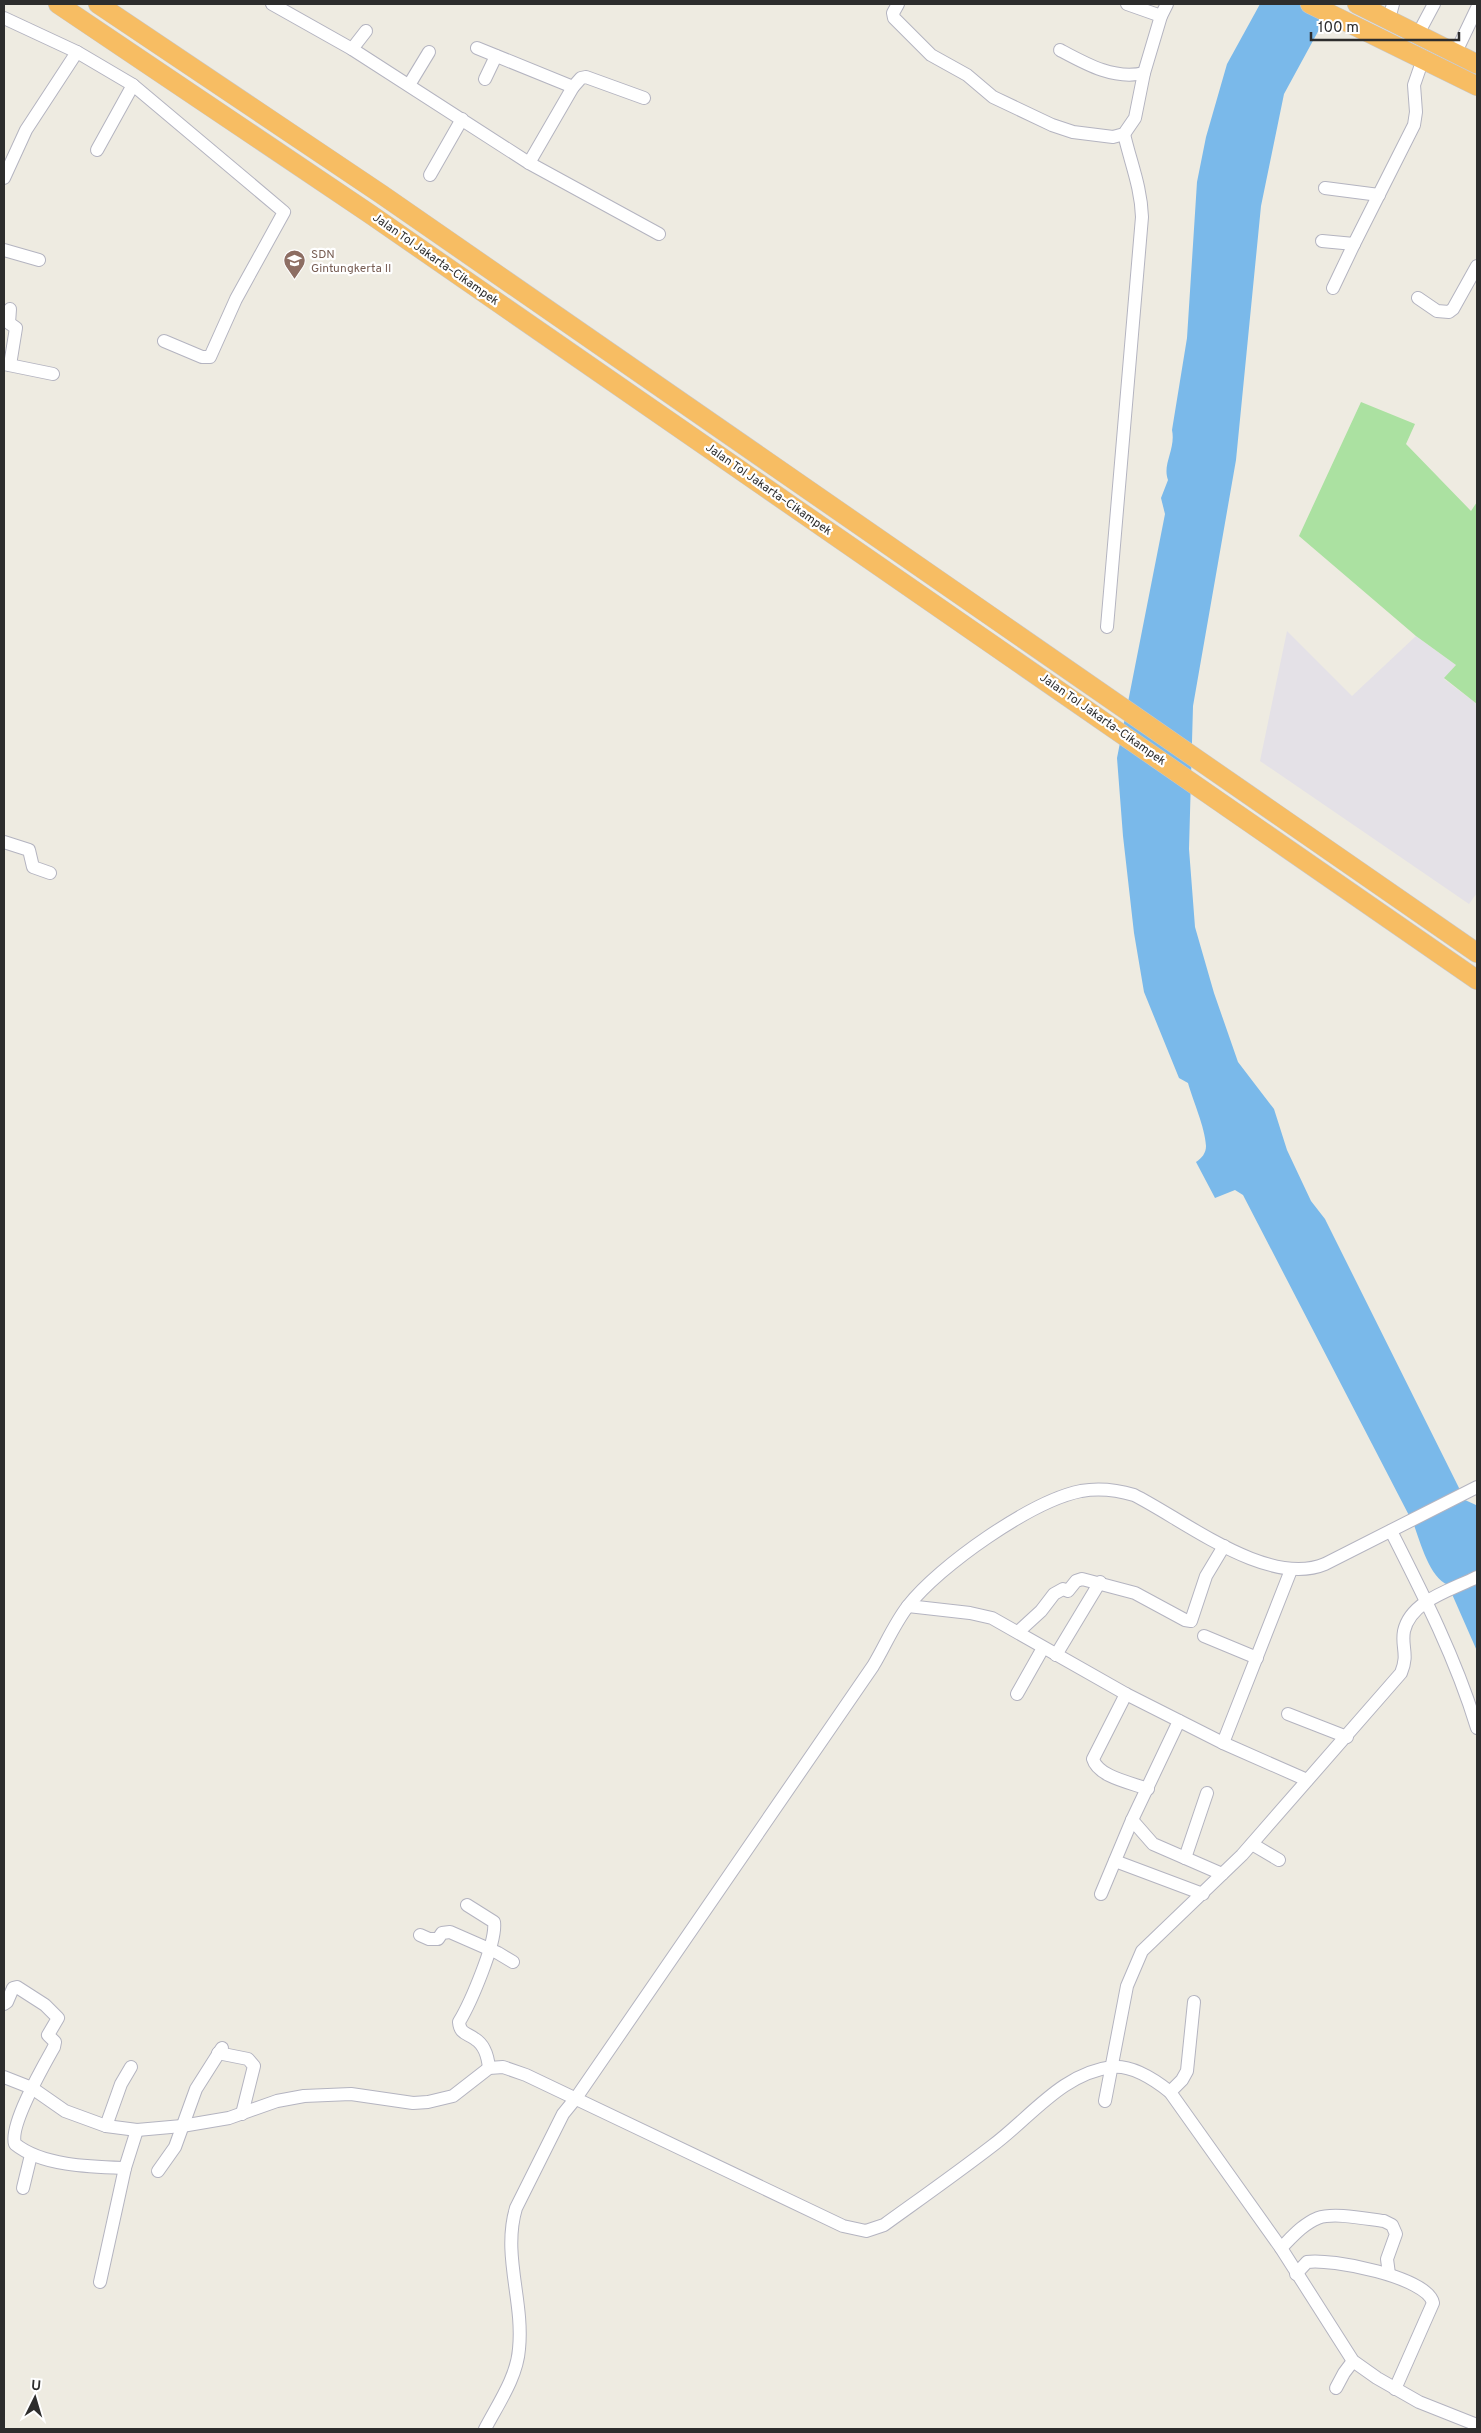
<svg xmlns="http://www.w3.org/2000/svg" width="1481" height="2433" viewBox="0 0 1481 2433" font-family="Overpass,sans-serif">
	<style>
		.industrial { fill: #e4e1e7 }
		.green { fill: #abe1a1 }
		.water { fill: #7ab9ea }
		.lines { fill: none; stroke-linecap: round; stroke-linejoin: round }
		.minor-casing { stroke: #b4b4c0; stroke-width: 14 }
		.highway-casing { stroke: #c8c8c8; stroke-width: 20 }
		.minor { stroke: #fff; stroke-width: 12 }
		.highway { stroke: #f7bd63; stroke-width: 19 }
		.labels { text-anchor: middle; stroke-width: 4.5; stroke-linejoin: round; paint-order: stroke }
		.education-label { font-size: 12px; fill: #785e54; stroke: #fff; text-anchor: start }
		.street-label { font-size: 12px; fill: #2d2d2d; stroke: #fff }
	</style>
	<rect width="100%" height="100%" fill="#eeebe1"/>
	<path class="industrial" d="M1287,631l65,65 64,-60 40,29 -12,14 33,25v189l-8,11 -209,-143z"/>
	<path class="green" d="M1361,402l54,22 -9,20 65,67 6,-9v202l-33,-26 12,-13 -40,-29 -117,-100z"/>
	<path class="water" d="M1260,4h73l-49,90 -23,112 -25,254 -43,246 -4,143 6,78 19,66 24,69 36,47 13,41 24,51 14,18 140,281 11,5 1,146 -29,-66c-18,-7 -28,-43 -34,-60l-171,-330 -8,-5 -20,8 -19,-36c6,-4 10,-9 10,-16 -1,-19 -13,-45 -18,-63l-9,-5 -35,-86 -10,-59 -11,-97 -6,-78 48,-244 -4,-16 7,-18c-6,-16 8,-31 4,-50l15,-92 10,-156 9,-45 21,-73z"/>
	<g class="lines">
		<defs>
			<g id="minor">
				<path d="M272,4l80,45 177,114 130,71"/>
				<path d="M898,4l-5,9 1,5 37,37 36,20 26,22 59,28 21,7 40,5 11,-3 11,-16 9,-45 17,-57 6,-12"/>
				<path d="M1127,4l34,12"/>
				<path d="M4,18l73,34 56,33 151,127 -48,87 -26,58h-8l-38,-16"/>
				<path d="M1389,19l4,-15"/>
				<path d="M1418,34l16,-30"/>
				<path d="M477,48l96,39"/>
				<path d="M352,49l14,-18"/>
				<path d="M1060,50c26,14 54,30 84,23"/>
				<path d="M1456,52l21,-44"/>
				<path d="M485,79l11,-23"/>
				<path d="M409,85l20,-33"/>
				<path d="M97,150l36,-65"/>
				<path d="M529,163l44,-76 8,-9 5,-1 58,21"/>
				<path d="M430,175l32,-56"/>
				<path d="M4,178l22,-48 51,-78"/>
				<path d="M1325,188l54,7"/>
				<path d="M1322,241l32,3 60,-119 2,-13 -2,-27 9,-26"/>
				<path d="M4,250l35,10"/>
				<path d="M1333,288l21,-44"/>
				<path d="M1418,298l19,13 12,1 4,-3 24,-43"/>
				<path d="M4,364l49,10"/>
				<path d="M10,365l6,-37 -7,-5 1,-14"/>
				<path d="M1107,627l35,-410c-1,-30 -11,-53 -18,-83"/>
				<path d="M4,842l25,8 4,17 17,6"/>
				<path d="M1391,1531c33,65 65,128 86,197"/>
				<path d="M908,1606l62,7 22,5 134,76 97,49 84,37"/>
				<path d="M1018,1632l23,-21 13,-17 9,-5 5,2 8,-10 6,-2 53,14 50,27 6,1 15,-45 18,-30"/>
				<path d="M1204,1636l53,22"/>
				<path d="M1056,1655l44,-73"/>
				<path d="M1017,1694l26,-46"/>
				<path d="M1126,1694l-33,65c5,18 39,24 55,30"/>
				<path d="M1288,1714l59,23"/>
				<path d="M1223,1743l68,-173"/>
				<path d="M1132,1820l21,24 69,30"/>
				<path d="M1252,1844l27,16"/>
				<path d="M1185,1858l22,-65"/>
				<path d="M1115,1861l88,33"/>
				<path d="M1101,1894l31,-74 47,-99"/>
				<path d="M467,1905l27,17c3,20 -24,82 -35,100 1,12 8,11 16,17 10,6 13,19 14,29"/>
				<path d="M420,1935l9,4h9l4,-6 8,-1 48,21 15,9"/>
				<path d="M4,2004l3,-2 6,-14 4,-1 28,18 13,13 -10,17 7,7 -1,5c-10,18 -45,78 -39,97 27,22 76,23 110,24"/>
				<path d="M218,2053l30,6 6,7 -12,48"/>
				<path d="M4,2077l28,11 33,23 41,15 31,4 45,-4 47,-8 48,-17 27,-5 47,-2 62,9 15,-1 25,-6 36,-28 14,-1 23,8 317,151 23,5 18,-6c36,-26 73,-52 108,-79 38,-28 70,-73 120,-79 20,-2 43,13 58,25l111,156 72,113 24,17 42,24 58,23"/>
				<path d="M1170,2092l12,-12 5,-9 7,-69"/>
				<path d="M1105,2101l22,-115 15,-35 100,-96 159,-182c8,-19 0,-26 3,-42 7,-31 48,-41 73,-54"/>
				<path d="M106,2126l15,-42 10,-17"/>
				<path d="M158,2171l17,-24 21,-58 26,-41"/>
				<path d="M23,2188l8,-33"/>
				<path d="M1281,2248c11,-11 22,-24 37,-30 16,-6 49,1 66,3l8,4 4,9 -9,25 2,15"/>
				<path d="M1296,2274l11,-12c23,-4 121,15 126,41l-38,86"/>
				<path d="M100,2282l25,-114 12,-38"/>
				<path d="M1336,2388l8,-15 9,-12"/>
				<path d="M485,2429c13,-25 32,-52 34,-80 5,-48 -17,-94 -3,-141l47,-94 13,-16 297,-432c12,-20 21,-42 35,-60 31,-40 123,-105 173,-115 18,-3 36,-1 53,4 50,25 134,93 191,69l152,-77"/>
			</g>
			<g id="highway">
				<path d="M58,4l312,210 1107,766"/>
				<path d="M98,4l283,190 1096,759"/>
				<path d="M1310,4l167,82"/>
				<path d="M1357,4l120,60"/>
			</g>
		</defs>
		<use href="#minor" class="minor-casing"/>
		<use href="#highway" class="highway-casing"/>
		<use href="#minor" class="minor"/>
		<use href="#highway" class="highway"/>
	</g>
	<defs>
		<symbol id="school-pin" viewBox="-11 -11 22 30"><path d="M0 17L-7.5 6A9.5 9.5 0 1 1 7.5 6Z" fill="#8d6e63" stroke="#fff"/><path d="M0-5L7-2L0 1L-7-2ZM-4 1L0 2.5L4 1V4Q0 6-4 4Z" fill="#fff"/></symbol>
	</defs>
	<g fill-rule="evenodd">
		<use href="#school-pin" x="282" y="248" width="25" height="34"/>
	</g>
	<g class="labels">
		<g class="education-label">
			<text x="311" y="258">SDN<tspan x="311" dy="14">Gintungkerta II</tspan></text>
		</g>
		<g class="street-label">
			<text transform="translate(436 259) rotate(35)" y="4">Jalan Tol Jakarta–Cikampek</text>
			<text transform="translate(769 489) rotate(35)" y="4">Jalan Tol Jakarta–Cikampek</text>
			<text transform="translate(1103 719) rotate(35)" y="4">Jalan Tol Jakarta–Cikampek</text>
		</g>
	</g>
	<rect width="1481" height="2433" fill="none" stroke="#2d2d2d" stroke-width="10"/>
	<g transform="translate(35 2398) rotate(5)" stroke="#ffffff" stroke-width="4" paint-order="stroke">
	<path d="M0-4L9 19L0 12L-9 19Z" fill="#2d2d2d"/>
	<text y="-8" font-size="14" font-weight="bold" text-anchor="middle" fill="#2d2d2d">U</text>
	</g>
	<path d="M1311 32v8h148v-8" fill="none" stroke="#2d2d2d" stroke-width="2.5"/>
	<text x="1318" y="32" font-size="15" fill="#2d2d2d" stroke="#ffffff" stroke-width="4" paint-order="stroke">100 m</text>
</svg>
